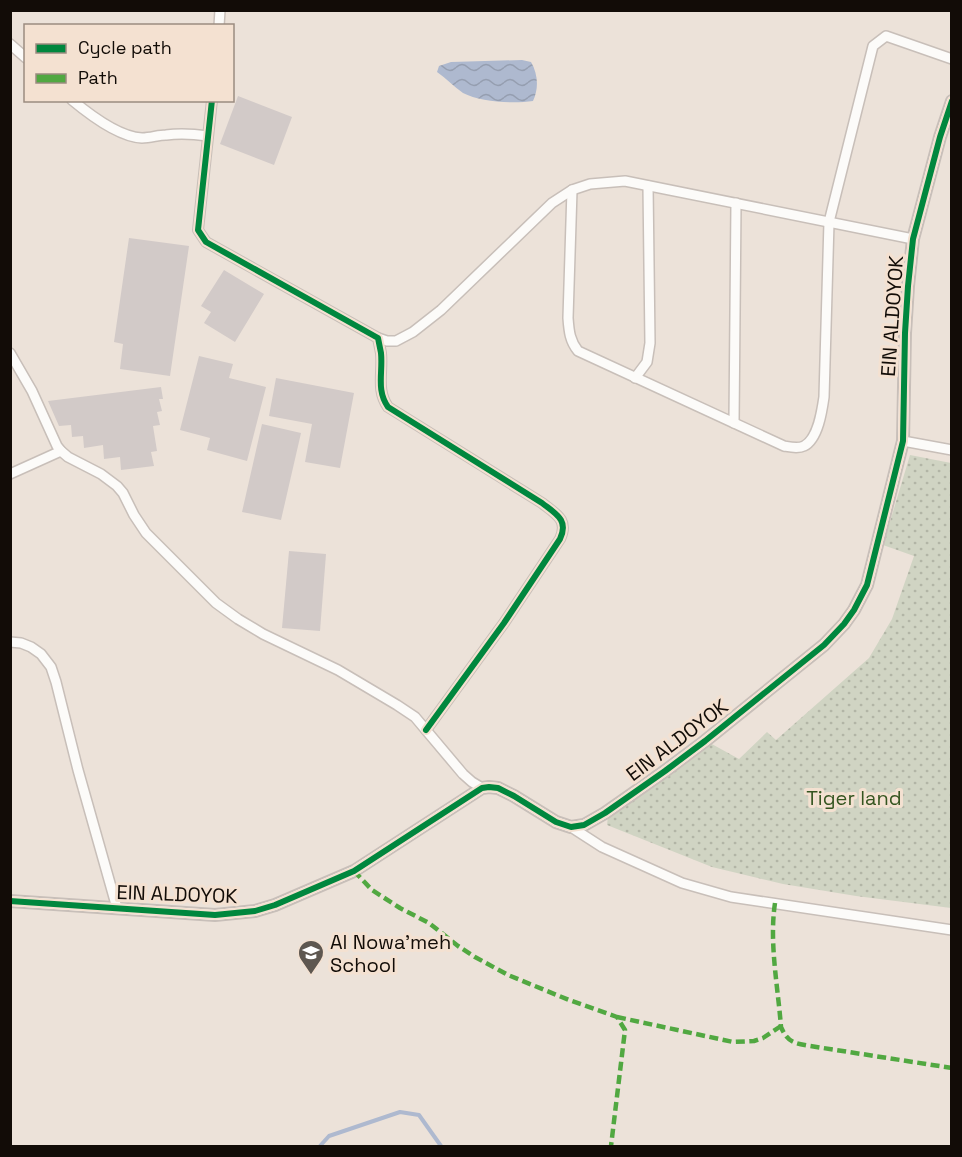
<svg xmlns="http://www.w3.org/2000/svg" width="962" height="1157" viewBox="0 0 962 1157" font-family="'Space Grotesk',sans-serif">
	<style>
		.park { fill: url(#park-dots) }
		.water { fill: url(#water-waves) }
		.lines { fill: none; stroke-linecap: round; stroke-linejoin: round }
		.stream { stroke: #aeb9cf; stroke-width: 4 }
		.building { fill: #d2cac8 }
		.minor-casing { stroke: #c8bfb9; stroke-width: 12 }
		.tertiary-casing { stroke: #c8bfb9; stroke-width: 14 }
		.minor { stroke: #fcfbf9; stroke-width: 9 }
		.tertiary { stroke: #fcfbf9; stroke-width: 10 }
		.quiet { stroke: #51a841; stroke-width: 4.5; stroke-dasharray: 9 4.5; stroke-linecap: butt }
		.cycleway-casing { stroke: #f4e1d1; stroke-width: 10 }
		.cycleway { stroke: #00873e; stroke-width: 6 }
		.labels { text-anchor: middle; stroke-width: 6; stroke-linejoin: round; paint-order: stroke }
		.street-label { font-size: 20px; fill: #120c07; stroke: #f4e1d1 }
		.park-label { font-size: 20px; fill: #355520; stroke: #f4e1d1 }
		.poi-label { font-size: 20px; fill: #120c07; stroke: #f4e1d1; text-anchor: start }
	</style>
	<defs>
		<pattern id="park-dots" width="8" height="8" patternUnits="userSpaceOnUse" patternTransform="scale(1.5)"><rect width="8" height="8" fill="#d0d4c3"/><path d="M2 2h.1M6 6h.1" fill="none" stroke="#b2b5a6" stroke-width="1.8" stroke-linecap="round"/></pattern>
		<pattern id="water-waves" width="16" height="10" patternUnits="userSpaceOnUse" patternTransform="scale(1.5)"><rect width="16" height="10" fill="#aeb9cf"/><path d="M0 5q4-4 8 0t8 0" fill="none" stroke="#959eb0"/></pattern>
	</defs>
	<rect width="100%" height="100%" fill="#ece2d9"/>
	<path class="park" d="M910,455l41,8v445l-95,-12 -73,-12 -71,-17 -105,-42 1,-9 102,-73 29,16 28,-27 9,8 93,-82 23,-39 22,-63 -31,-11z"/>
	<path class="water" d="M522,60l9,2c7,12 8,26 2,39 -20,3 -53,1 -70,-8 -9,-6 -17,-15 -26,-21l2,-6 12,-4z"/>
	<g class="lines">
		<path class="stream" d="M320,1146l9,-10 71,-24 19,3 22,31"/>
	</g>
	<g class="building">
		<path d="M238,96l54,21 -18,48 -54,-21z"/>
		<path d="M129,238l60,8 -19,130 -50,-7 3,-25 -9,-2z"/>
		<path d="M224,270l40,24 -29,48 -31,-19 7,-11 -10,-6z"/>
		<path d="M199,356l34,8 -4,14 37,9 -19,74 -40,-11 3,-12 -30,-8z"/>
		<path d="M276,378l78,15 -14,75 -35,-6 7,-38 -43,-8z"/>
		<path d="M161,387l2,12h-4l3,12 -5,1 3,13 -7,1 4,25 -6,1 3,14 -33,4 -1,-13 -16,2 -1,-14 -19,3 -1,-12 -11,1 -1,-12 -12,1 -11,-25z"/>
		<path d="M262,424l39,9 -20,87 -39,-8z"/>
		<path d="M289,551l37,3 -6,77 -38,-3z"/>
	</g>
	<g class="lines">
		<defs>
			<g id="minor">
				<path d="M219,26l1,-16"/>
				<path d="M10,44l16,14"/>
				<path d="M72,100c18,15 47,37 70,38 9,0 16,-3 24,-3 14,-2 28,-1 42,1"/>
				<path d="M212,100l-14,130 8,12 172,96c1,5 2,10 3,15 2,20 -5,37 7,54l154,96c14,11 27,17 18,36l-56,84 -78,107"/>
				<path d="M572,190l-4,128c1,14 2,23 10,33l206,95c6,1 14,3 20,0 14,-7 18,-35 20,-49l5,-175 44,-176 13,-10 66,23"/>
				<path d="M378,338l9,3h9l17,-9 28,-22 111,-107 20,-13 18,-6 35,-3 288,58"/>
				<path d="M10,353l22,38 25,55 4,5 7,6 33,17 16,12 6,7 11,22 12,18 70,70 22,16 25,15 75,36 59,35 18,12 48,57 9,8 10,6"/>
				<path d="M635,378l12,-16 3,-19 -2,-157"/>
				<path d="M734,423l2,-220"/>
				<path d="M903,441l49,9"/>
				<path d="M10,474l51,-23"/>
				<path d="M10,642l11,1 10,4 10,7 10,13 5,15 22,88 39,138"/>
				<path d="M571,827l31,20 80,36 49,14 221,33"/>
			</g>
			<path id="tertiary" d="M10,901l205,14 40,-4 20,-6 79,-34 128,-83 7,-1 9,1 16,8 42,26 15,5 13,-2 21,-12 60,-42 40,-30 119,-96 20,-21 10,-14 13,-25 36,-144 2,-108 3,-47 5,-47 27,-102 12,-36"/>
		</defs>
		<use href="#minor" class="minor-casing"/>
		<use href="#tertiary" class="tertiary-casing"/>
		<use href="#minor" class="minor"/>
		<use href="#tertiary" class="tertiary"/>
		<g class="quiet">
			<path d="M354,871l18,19 28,18 29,15 29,23 17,11 33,18 61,25 48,17 8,13 -14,116"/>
			<path d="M775,903c-6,40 3,84 6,124 7,16 13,16 29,19l142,22"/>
			<path d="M617,1017l116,25 21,-1 9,-3 18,-12"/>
		</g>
		<defs>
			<g id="cycleway">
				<path d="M212,100l-14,130 8,12 172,96c1,5 2,10 3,15 2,20 -5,37 7,54l154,96c14,11 27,17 18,36l-56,84 -78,107"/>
				<path d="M10,901l205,14 40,-4 20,-6 79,-34 128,-83 7,-1 9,1 16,8 42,26 15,5 13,-2 21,-12 60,-42 40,-30 119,-96 20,-21 10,-14 13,-25 36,-144 2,-108 3,-47 5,-47 27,-102 12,-36"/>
			</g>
		</defs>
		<use href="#cycleway" class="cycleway-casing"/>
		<use href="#cycleway" class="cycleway"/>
	</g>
	<defs>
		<symbol id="school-pin" viewBox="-11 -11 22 30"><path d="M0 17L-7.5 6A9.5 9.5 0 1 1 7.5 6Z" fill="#5e5750" stroke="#f4e1d1"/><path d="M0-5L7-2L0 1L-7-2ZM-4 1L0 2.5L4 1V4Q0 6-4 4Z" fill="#fff"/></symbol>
	</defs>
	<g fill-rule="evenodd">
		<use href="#school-pin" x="296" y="938" width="30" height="40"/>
	</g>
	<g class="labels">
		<g class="street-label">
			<text transform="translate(892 316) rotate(-86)" y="7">EIN ALDOYOK</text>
			<text transform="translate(677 740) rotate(-37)" y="7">EIN ALDOYOK</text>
			<text transform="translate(177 894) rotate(2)" y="7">EIN ALDOYOK</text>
		</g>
		<g class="park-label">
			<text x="854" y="805">Tiger land</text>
		</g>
		<g class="poi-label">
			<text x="330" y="949">Al Nowa'meh<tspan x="330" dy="23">School</tspan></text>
		</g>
	</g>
	<rect width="962" height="1157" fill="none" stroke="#120c07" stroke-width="24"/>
	<rect x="24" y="24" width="210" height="78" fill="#f4e1d1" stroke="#9a8c80" stroke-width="1.5"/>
	<rect x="36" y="44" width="30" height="9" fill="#00873e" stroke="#9a8c80" stroke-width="1.5"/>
	<text x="78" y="54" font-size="18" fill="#120c07">Cycle path</text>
	<rect x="36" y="74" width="30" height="9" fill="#51a841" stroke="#9a8c80" stroke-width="1.5"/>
	<text x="78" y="84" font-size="18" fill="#120c07">Path</text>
</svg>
